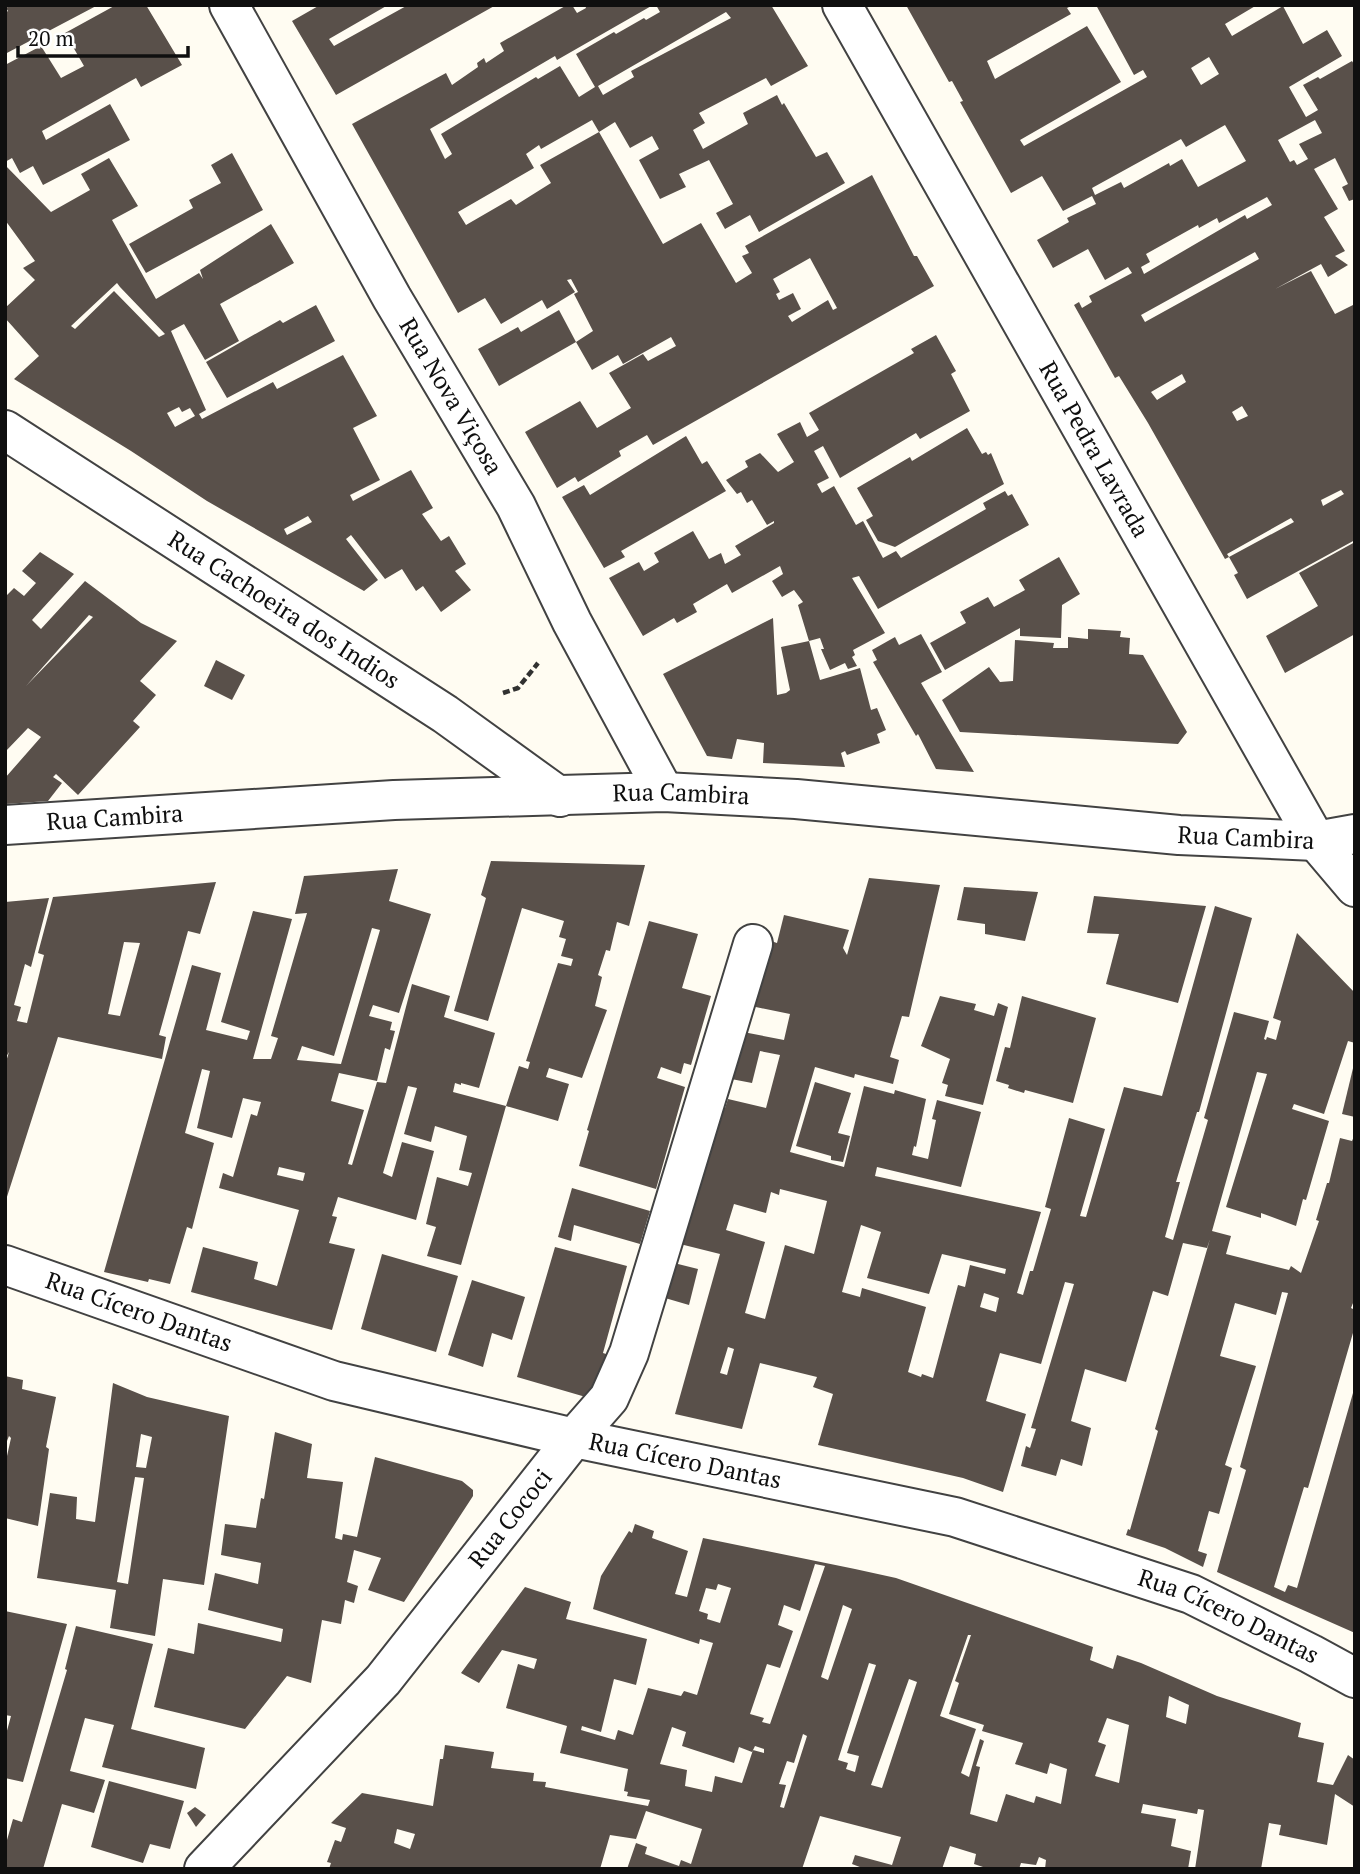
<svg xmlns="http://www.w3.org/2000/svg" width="1360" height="1874" viewBox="0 0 1360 1874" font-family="'PT Serif',serif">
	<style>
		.building { fill: #59504a; fill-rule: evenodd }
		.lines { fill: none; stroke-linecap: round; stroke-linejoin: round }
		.minor-casing { stroke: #424242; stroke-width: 42 }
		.path { stroke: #313131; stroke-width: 4.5; stroke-dasharray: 7 3.5; stroke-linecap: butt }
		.minor { stroke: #fff; stroke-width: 38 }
		.labels { text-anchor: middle; stroke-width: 7; stroke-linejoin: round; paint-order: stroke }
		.street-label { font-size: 24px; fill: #0f0f0f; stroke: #fff }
	</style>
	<rect width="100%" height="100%" fill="#fffcf2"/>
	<g class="building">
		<path d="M11,5h87l-93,49v-41l3,-2 -2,-3z"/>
		<path d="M116,5h30l36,60 -41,22 -5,-9 -94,53 4,9 64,-36 20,36 -87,45 -10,-19 -13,7 -8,-15 -7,4v-97l36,-19 20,32 23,-12 -19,-33z"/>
		<path d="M320,5h68l-59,34 5,7 74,-41h88l-160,90 -44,-74z"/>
		<path d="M567,5h5l5,8 9,-5 -1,-3h68l-96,55 -2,-4 -125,73 15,30 7,-5 -11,-20 95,-57 2,2 22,-13 19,31 16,-10 -19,-33 38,-22 2,2 28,-16 2,2 14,-8 -4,-7h115l37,61 -37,20 -5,-8 -67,35 6,10 -12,7 10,19 45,-25 -5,-11 34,-18 5,10 2,-2 32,54 11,-5 18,31 -86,49 -9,-17 -25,14 -9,-16 17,-9 -24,-44 -30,14 7,13 -26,12 -21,-39 20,-11 -7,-13 -22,12 -15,-26 -16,10 -7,-12 -51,29 -2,-4 -13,9 8,14 -76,44 8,13 45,-26 5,6 35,-22 -11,-18 59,-33 64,112 38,-21 35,60 16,-10 -10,-17 7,-3 -4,-7 127,-71 42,81h3l17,30 -281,159 -6,-10 -28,16 2,5 -43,26 -3,-5 -18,11 -32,-56 55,-31 17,27 34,-20 -22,-35 34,-19 5,7 28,-15 -5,-9 -48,27 -5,-9 -26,15 -16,-28 -77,44 -21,-37 40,-22 3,5 38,-22 17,32 17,-11 -19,-37 4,-2 -7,-13 -4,1 8,12 -28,17 -5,-9 -41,24 -16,-26 -27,15 -106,-189 94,-51 6,12 26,-18 -1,-4 7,-5 2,5 18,-12 -4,-8zM726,12l5,6 -100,53 3,6 -31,18 -5,-9zM810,258l27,50 -4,2 -5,-10 -36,22 -4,-6 13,-7 -8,-16 -14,7 -3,-6 4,-2 -7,-13z"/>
		<path d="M906,5h167l-6,3 4,6 -84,47 8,18 92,-53 34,56 -101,58 4,6 123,-69 -4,-7 -9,5 -38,-70h161l-32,19 7,12 51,-30 20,38 24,-14 15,26 -53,31 17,30 12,-7 -15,-25 15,-8 2,2 32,-18 3,5v133l-6,2 -7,-14 6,-3 -13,-26 -21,11 24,40 -14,8 21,34 -10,5 13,9 -20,12 -7,-13 -46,25 36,-18 24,43 20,-10v236l-108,59 -13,-24 4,-2 -9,-16 -4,2 -77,-136 -29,-47 -4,2 -41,-73 5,-3 3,6 10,-6 -3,-6 43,-23 -4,-6 -23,13 -17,-31 -35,19 -16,-28 32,-18 -2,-4 29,-14 -4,-8 -29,15 -21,-35 -31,17 -51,-91 3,-1 -11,-20 -3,1zM1209,57l10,17 -18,11 -10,-17zM1315,120l7,13 -23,11 9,15 -11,6 -3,-5 -4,2 -12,-22zM1225,125l21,36 -48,26 -16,-28 -12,7 -1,-3 -45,25 -3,-6 -26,13 -3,-7 89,-49 5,8zM1267,197l5,8 -25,14 -2,-4 -101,59 -3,-7 9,-5 -4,-8 52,-29 1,3 18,-10 2,5zM1255,252l4,7 -114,63 -4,-7zM1182,374l4,8 -29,18 -6,-8zM1242,406l6,10 -11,5 -5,-9zM1341,490l3,4 -21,12 -2,-6zM1291,518l3,4 -65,35 -2,-3z"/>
		<path d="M232,153l31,57 -117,63 -17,-29 64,-36 -4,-8 32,-17 -10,-18z"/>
		<path d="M109,158l29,48 -26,14 44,79 43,-26 4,6 -3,-9 71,-46 23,39 -74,41 19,37 -34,19 -21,-36 -13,7 35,79 -7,4 3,5 71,-37 4,7 66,-34 34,61 -24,12 27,52 -30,15 3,6 58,-31 22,38 -11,6 19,27 8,-5 17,28 -11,7 16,19 -30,22 -18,-26 -7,5 -14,-22 -17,10 -34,-44 -5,4 32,41 -14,11 -157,-90 -76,-50 -117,-72 25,-23 -34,-38v-10l30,-28 -12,-12 12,-7 -30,-41v-55l46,47 39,-22 -9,-16zM117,283l3,4 45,47 -6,3 -45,-46 -39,38 -4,-3zM179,407l3,5 8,-4 5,8 -20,11 -8,-14zM308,516l4,6 -25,13 -3,-6z"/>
		<path d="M316,305l19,36 -108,57 -21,-36 74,-42 3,3z"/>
		<path d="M936,335l20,36 -5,3 19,37 -50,28 -4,-6 -76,45 -17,-32 -9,5 15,27 -12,6 5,9 12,-7 22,39 7,-4 20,37 13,-7 5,7 85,-49 -3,-6 22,-12 3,5 4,-2 17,31 -151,84 -19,-33 -7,2 33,55 -32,17 2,5 -3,2 5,9 -9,3 -3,-6 -15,7 -9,-21h3l-4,-11 -11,3 11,39 40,-12 11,42 6,-2 9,22 -9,4 3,9 -33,12 -2,-4 -4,2 4,14 -82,-4 1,-20 -27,-4 -5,20 -25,-3 -44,-82 110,-56 4,77 9,-2 4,-3 -9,-43 28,-6 -11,-36 5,-3 -9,-12 -12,7 -10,-16 11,-7 -3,-8 -48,27 -5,-9 -34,20 4,8 -20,11 -3,-5 -31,18 -34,-58 30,-16 5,9 15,-9 -5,-9 39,-22 16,28 12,-6 4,11 16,-9 -6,-9 39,-23v-2l-7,4 -15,-25 -5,3 -6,-11 -4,2 -11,-14 22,-13 -3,-6 15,-8 18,19 16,-10 -17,-28 23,-12 7,15 12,-7 -10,-17 105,-60 -3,-4z"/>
		<path d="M967,428l15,26 4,-2 2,3 3,-2 13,31 -109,63 -17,-6 -12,-21 7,-4 -16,-28 53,-31 2,4z"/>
		<path d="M686,436l16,28 5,-3 19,30 -105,60 4,6 -21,11 -42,-71 22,-12 6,10z"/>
		<path d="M1355,542v92l-70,39 -19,-37 52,-30 -19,-33z"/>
		<path d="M40,552l34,22 -42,46 9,9 44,-48 56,42 36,18 -37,40 16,14 -23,26 7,6 -62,68 -22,-21 -3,3 9,6 -14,18 -43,3v-26l36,-41 -13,-9 -23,24v-155l9,-9 10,8 12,-13 -14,-12zM89,615l4,2 -67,69z"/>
		<path d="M1059,557l21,37 -18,11 -1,33 -41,-2v-8l-75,42 -15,-27 36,-20 -6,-11 28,-15 6,10 31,-17 -6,-10z"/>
		<path d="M1088,629l33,2 -1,6 10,1 -1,16 14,1 44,77 -9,12 -218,-12 -18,-32 47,-33 11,15 13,-1 2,-41 39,3 -1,5h15v-11l20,2z"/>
		<path d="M921,634l21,38 -21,11 53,89 -38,-3 -18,-35 -2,2 -43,-74 4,-2 -5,-10 23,-13 4,8z"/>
		<path d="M216,660l29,15 -13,25 -28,-14z"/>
		<path d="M491,861l154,4 -16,61 -12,-4 -7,29 -4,-1 -8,25 4,2 -7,29 12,4 -25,68 -33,-10 -3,9 23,7 -11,37 -52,-15 -45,159 -34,-9 9,-29 -10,-3 11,-47 31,9 4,-13 -13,-3 8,-34 -32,-10 -4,16 -27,-8 13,-46 -9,-2 -25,87 9,4 10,-35 32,9 -18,69 -78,-23 -6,19 5,1 -8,26 26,6 -23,81 -141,-38 12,-45 55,15 -4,17 23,7 22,-76 -80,-22 4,-15 10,4 18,-63 6,2 4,-14 -18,-4 -11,40 -35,-10 13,-57 -8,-2 -17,64 29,10 -22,86 -5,-2 -17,57 -21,-5 -1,3 -44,-10 88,-307 29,8 -15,57 41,10 3,-9 -29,-9 32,-111 39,8 -39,140h18l7,-21 -7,-2 36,-123 -12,1 9,-38 94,-7 -9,32 42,13 -32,99 -26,-8 -4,11 23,6 -2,8 5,1 -5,19 -5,-2 -8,33 -38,-8 -8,28 33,9 -16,54 4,1 25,-83 9,1 26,-99 38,12 -6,21 51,16 -16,55 -18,-5v2l-6,-2 -2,9 53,14 13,-40 9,3 2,-7 -4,-1 32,-98 13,3 2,-7 -12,-3 5,-17 -7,-2 5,-16 -42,-13 -34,113 -34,-10 32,-113 -5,-3zM372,928l8,2 -39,134 -44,-4 5,-14 32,10zM279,1167l26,6 -2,8 -26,-6z"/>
		<path d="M869,878l71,7 -31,132 -7,-1 -12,41 9,3 -6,24 -38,-10 -1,4 -39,-11 -25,85 54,15 20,-81 30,8 1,-4 31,9 -10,48 -2,-1 -2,9 16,4 8,-39 -4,-1 5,-19 44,12 -20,75 -84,-20 -2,9 166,36 -24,81 6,2 7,-24h3l18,-62 -6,-2 24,-89 36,11 -25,87 6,1 38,-130 38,9 53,-190 37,12 -53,194h-2l-21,70h4l-15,55 8,3 35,-120 -4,-2 30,-106 35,9 -5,18 2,1 1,-3 9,3 5,-19 -8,-3 24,-85 58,60v50l-7,-2 -24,73 -30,-10 -2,5 37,12 -23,79 -3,-1 -7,27 -35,-13v5l-35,-11 41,-133 -10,-2 -45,159 19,5 -5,18 63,16 2,-4 10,7 18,-52 -3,-1 11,-37h2l11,-45 12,3 3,-7v164l-4,10 4,2v16l-47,162 -4,-1 -30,100 11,5 3,-7 9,3 58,-202v247l-138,-61 29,-102 -6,-3 48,-174 -6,-1 -6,23 -41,-12 -15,53 36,10 -31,99 7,3 -13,46 -10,-3 -11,40 9,3 -4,13 -38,-19 -39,-13 2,-6 2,1 28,-99 -3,-2 55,-190 -3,9 -24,-5 -15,53 -15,-5 -27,91 -41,-13 -14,52 20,7 -9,38 -21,-7 -5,17 -35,-10 5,-20 4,2 6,-19 -5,-1 43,-144 -9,-2 -24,82 -41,-11 -14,48 40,13 -23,78 -40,-14 -145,-33 15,-51 -20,-7 4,-10 -57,-14 -18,66 -67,-15 45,-160 -40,-10 38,-138 7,2 3,-9 38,9 14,-53 -20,-4 -8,32 -26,-5 12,-47 46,9 6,-26 -39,-8 17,-66 9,3 7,-28 65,15 -6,18 4,7zM780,1189l47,12 -13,53 -29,-9 -20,74 -20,-6 20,-71 -39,-12 8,-26 32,9 5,-21 8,3zM861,1225l20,7 -14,46 62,16 13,-40 64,15 -1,5 -35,-9 -5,22 -7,-2 -25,93 -11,-4 -1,3 -13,-5 18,-65 -64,-19 -2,9 -18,-5zM984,1293l15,5 -3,14 -16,-5zM728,1347l6,2 -7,26 -7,-2z"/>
		<path d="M216,882l-16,52 -12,-3 -29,104 7,2 -4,22 -104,-22 -53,166v-138l4,-13 -4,7v-157l44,-4 -18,69 -6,-3 -11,41 7,2 -4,14 10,2 17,-68 -6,-2 15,-56zM124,942l16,1 -20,73 -12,-2z"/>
		<path d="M964,887l74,5 -13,49 -40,-7v-10l-28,-4z"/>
		<path d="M1094,896l112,10 -28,97 -72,-19 13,-50 -32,-1z"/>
		<path d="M649,921l49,13 -16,54 29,8 -20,69 -7,-2 -3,11 -20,-7 -4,11 28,9 -29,102 -77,-23 10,-35 -2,-1z"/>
		<path d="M940,996l36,8 -2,6 20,6 4,-13 10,4 -25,98 -38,-9 3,-11 -6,-2 8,-24 -29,-13z"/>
		<path d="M1022,996l74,22 -23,85 -48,-13 -1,3 -16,-5 1,-3 -13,-4 9,-34 5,1z"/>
		<path d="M1354,1064h1v53l-13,-3z"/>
		<path d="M815,1082l36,11 -13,40 12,3 -7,26 -12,-2v-4l-35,-10z"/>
		<path d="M572,1188l78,23 -10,33 -66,-19 -3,16 -13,-4z"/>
		<path d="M555,1247l72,19 -24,87 6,2 -13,45 -79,-23z"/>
		<path d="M382,1254l76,22 -22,76 -75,-23z"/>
		<path d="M674,1263l24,6 -9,36 -24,-7z"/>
		<path d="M472,1280l53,17 -13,43 -20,-7 -9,34 -35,-12z"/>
		<path d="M5,1376l18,4 -1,9 34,8 -10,50 3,2 -11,77 -33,-8v-53l6,-27 -2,-2 -4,10z"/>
		<path d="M113,1383l34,14 82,19 -25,169 -41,-6 -8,57 -45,-8 6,-38 -79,-12 13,-85 27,4 -1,22 19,3zM141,1434l11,3 -6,31 -10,-1zM135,1477l9,1 -16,106 -11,-2z"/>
		<path d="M275,1432l37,12 -5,34 36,4 -8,56 7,2 1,-6 14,3 18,-80 87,24 11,9v6l-69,106 -36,-12 13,-32 -27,-8 -7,32 11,4 -4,17 -9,-3 -4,24 -19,-4 -11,63 -24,-7 -42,53 -91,-22 14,-59 26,6 4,-31 83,19 2,-13 -75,-19 7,-37 43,11 3,-21 -40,-8 4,-31 31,4 5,-30 3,1z"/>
		<path d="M635,1524l19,7 -2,7 36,13 -13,43 12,3 16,-59 152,31 41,9 197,69 -3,13 23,9 4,-14 24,8 76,33 84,27 -3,14 26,6 -7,39 16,3 15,-30 7,5v47l-20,-13 -8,51 -48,-10 2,-10 -12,-2 -8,46h-66l9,-59 -6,-1 -1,5 -54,-10 -2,9 35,6 -5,27 20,5 -3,18h-143l1,-9 -7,-3 -3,8 -15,-2 -2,6h-37l1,-2 -9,-3 2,-10 -26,-8 -8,23h-77l-13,-5 3,-9 37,10 9,-28 -81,-21 -18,53h-175l9,-26 11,4 -2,7 34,12 2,-6 10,4 11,-35 -56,-18 -10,28 -26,-4 -10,34h-271l2,-6 -4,-1 8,-22 6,2 5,-14 -15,-5 31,-30 71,13 7,-47h3l2,-14 49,7 -3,16 43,5 -1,8 13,1 -1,5 103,19 2,-6 -23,-4 1,-4 -4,-1 4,-22 -68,-16 7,-27 -61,-18 12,-44 16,5 3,-10 -35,-9 -23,33 -18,-10 64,-86 46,15 -5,17 81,20 -11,46 -22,-6 -13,53 -19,-6 -1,4 34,10 3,-10 15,5 15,-47 33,8 3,-5 13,4 16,-52 -13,-4 -1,5 -106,-35 8,-33 28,-45 3,2zM815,1564l10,2 -55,158 -8,-2 2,-4 -14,-4 17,-50 13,4 13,-37 -15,-6 6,-20 16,6zM718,1584l13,4 -11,35 -13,-4 1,-5 -9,-3 7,-23 10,2zM843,1605l9,4 -24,71 -7,-3zM968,1635h3l-16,46 4,2 -10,31 35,11 -2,6 41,12 -8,21 32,10 3,-11 17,6 -6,35 -25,-8 -2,7 -28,-9 -9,28 -27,-8 10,-47 -4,-1 8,-25 -4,-2 -11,38 -8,-4 15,-44 -36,-13zM869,1663l7,2 -29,88 12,3 -4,16 -9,-3 2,-6 -10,-3zM909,1679l8,3 -35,106 -11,-3zM1169,1696l20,9 -3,19 -20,-7zM1107,1718l22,7 -10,58 -24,-7 11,-31 -8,-3zM672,1727l14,5 -4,14 52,17 5,-16 13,5 3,-6 9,3v4l-11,-3 -11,33 -27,-7 -3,16 -27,-6 2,-16 -27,-6zM803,1734l4,2 -23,72 -4,-1 6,-22 -7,-1 8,-23 7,2zM397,1829l18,5 -5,15 -16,-6z"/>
		<path d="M5,1611l62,13 -44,158 -18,-4v-40l6,-22 -6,-1z"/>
		<path d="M76,1626l77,18 -22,85 74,19 -9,41 -94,-22 12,-42 -29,-7 -15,53 35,9 -11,33 -32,-9 -19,65h-38v-22l8,-28 9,3 45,-152 -2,-1z"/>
		<path d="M109,1781l75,20 -14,48 -20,-5 -7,19 -52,-16z"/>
		<path d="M195,1807l11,8 -10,12 -9,-14z"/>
	</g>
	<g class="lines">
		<defs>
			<g id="minor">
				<path id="s1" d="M229,5l163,293 124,208 56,116 92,170"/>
				<path id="s2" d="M842,5l474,836 39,46"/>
				<path id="s3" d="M5,430l440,284 115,83"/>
				<path id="s4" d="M5,825l389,-25 270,-8 132,7 383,36 137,6 39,-7"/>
				<path id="s5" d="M5,1265l329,116 240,57 381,79 236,77 120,60 44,24"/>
				<path id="s6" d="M204,1869l179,-189 191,-242 35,-40 20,-45 124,-409"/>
			</g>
		</defs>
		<use href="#minor" class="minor-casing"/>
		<path class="path" d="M503,693l15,-5 20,-25"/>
		<use href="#minor" class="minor"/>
	</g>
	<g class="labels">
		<g class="street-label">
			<text dy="8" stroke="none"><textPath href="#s1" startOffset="450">Rua Nova Viçosa</textPath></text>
			<text dy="8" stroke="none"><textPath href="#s2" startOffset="511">Rua Pedra Lavrada</textPath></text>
			<text dy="8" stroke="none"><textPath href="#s3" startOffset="332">Rua Cachoeira dos Indios</textPath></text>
			<text dy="8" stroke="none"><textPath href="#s4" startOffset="677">Rua Cambira</textPath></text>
			<text dy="8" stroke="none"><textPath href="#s4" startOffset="110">Rua Cambira</textPath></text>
			<text dy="8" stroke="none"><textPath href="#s4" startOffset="1244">Rua Cambira</textPath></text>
			<text dy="8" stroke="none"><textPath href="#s5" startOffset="142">Rua Cícero Dantas</textPath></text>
			<text dy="8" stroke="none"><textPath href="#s5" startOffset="709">Rua Cícero Dantas</textPath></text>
			<text dy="8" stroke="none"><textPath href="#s6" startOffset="466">Rua Cococi</textPath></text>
			<text dy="8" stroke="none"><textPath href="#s5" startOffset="1276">Rua Cícero Dantas</textPath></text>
		</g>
	</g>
	<rect width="1360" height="1874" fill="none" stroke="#0f0f0f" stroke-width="14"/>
	<path d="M18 46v10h170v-10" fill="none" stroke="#0f0f0f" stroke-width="3.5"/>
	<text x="28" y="46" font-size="21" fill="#0f0f0f" stroke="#ffffff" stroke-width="5" paint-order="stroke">20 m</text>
</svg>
